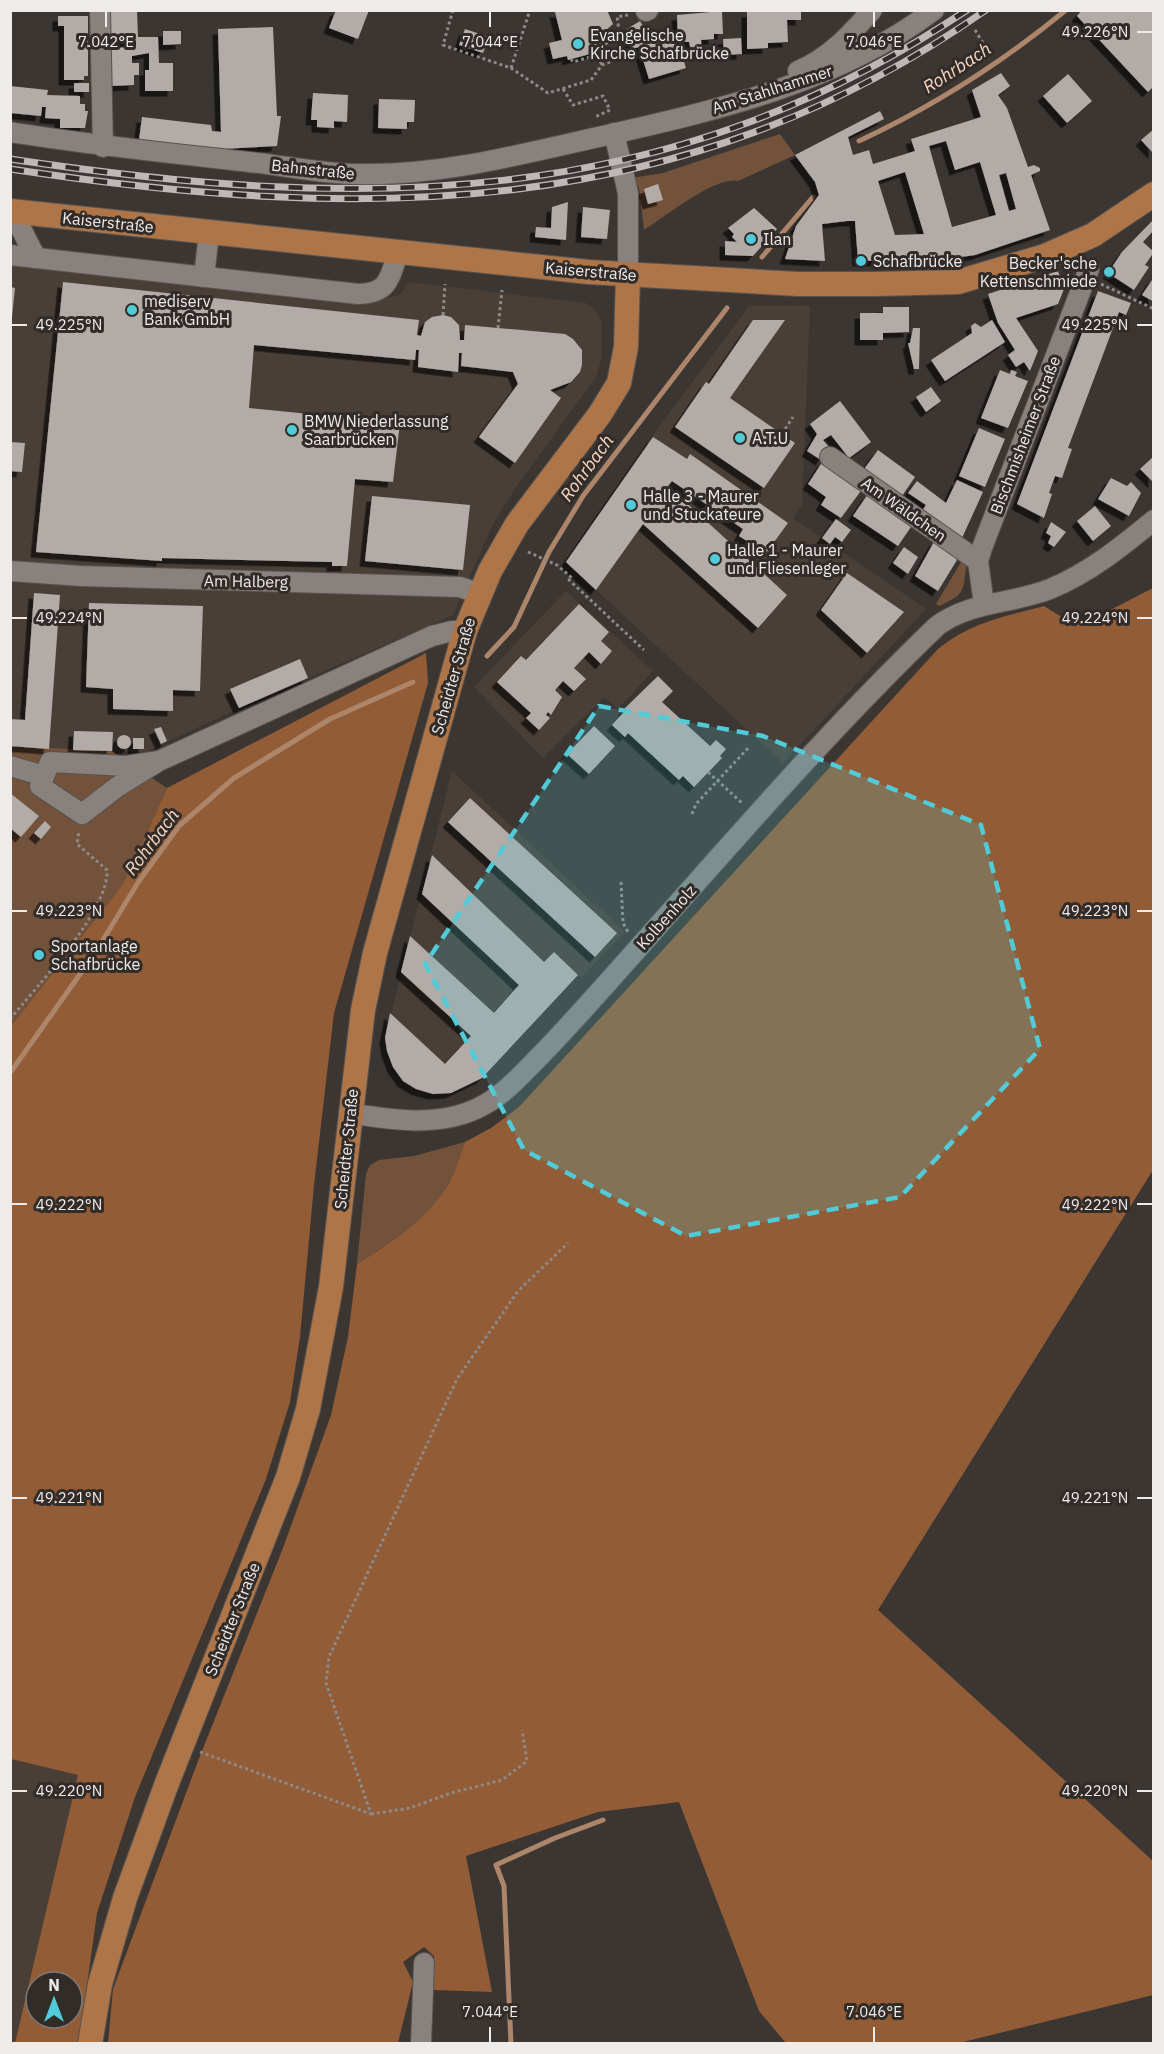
<svg xmlns="http://www.w3.org/2000/svg" width="1164" height="2054" viewBox="0 0 1164 2054" font-family="'IBM Plex Sans',sans-serif">
	<style>
		.built { fill: #493f37 }
		.green { fill: #73523b }
		.forest { fill: #925c36; fill-rule: evenodd }
		.lines { fill: none; stroke-linecap: round; stroke-linejoin: round }
		.stream { stroke: #ac856a; stroke-width: 5 }
		.building { fill: #b2aba7; fill-rule: evenodd; filter: url(#shadow) }
		.minor-casing { stroke: #585350; stroke-width: 22 }
		.major-casing { stroke: #585350; stroke-width: 26 }
		.path { stroke: #8e8987; stroke-width: 3; stroke-dasharray: 3 3; stroke-linecap: butt }
		.minor { stroke: #88817d; stroke-width: 20 }
		.major { stroke: #ad7548; stroke-width: 24 }
		.rail-casing { stroke: #beb9b7; stroke-width: 7 }
		.rail { stroke: #322c29; stroke-width: 4.5; stroke-dasharray: 14; stroke-linecap: butt }
		.marked { fill: #52cbd8; fill-opacity: 0.2; stroke: #52cbd8; stroke-width: 4.5; stroke-dasharray: 12 8; stroke-linejoin: round }
		.ticks { fill: none; stroke: #efebe9; stroke-width: 2 }
		.poi-dot { fill: #52cbd8; stroke: #322c29; stroke-width: 2 }
		.labels { text-anchor: middle; stroke-width: 6; stroke-linejoin: round; paint-order: stroke }
		.poi-label { font-size: 16px; fill: #efebe9; stroke: #322c29; text-anchor: start }
		.street-label { font-size: 16px; fill: #efebe9; stroke: #322c29 }
		.water-label { font-size: 18px; font-style: italic; fill: #f7d6c0; stroke: #322c29 }
		.ticks-label { font-size: 15px; text-anchor: middle; fill: #efebe9; stroke: #322c29; stroke-width: 6; stroke-linejoin: round; paint-order: stroke }
	</style>
	<defs>
		<filter id="shadow"><feDropShadow dx="-5.5" dy="5.5" stdDeviation="0" flood-color="#0009"/></filter>
	</defs>
	<rect width="100%" height="100%" fill="#3c3633"/>
	<g class="built">
		<path d="M10,263l366,37 24,-5 10,-13 176,21 9,7 7,13 -1,37 -5,17 -80,110 -23,37 -40,91 -214,93 -93,44 -135,-6z"/>
		<path d="M749,306h61l-8,199 -9,13 133,91 -143,154 -217,-201 93,-135z"/>
		<path d="M566,591l87,80 -35,38 -14,-12 -61,61 -69,-71z"/>
		<path d="M452,771l173,161 -44,46 -3,-3 -96,103 -31,15 -18,1 -17,-5 -13,-8 -10,-14 -8,-29z"/>
		<path d="M11,1759l67,16 -63,268 -4,1z"/>
	</g>
	<g class="green">
		<path d="M780,134l15,21 -57,26c-23,-5 -73,36 -94,49l-5,-42 -8,-10 32,-5z"/>
		<path d="M963,559l4,3c-5,29 1,31 -28,44l-3,-2z"/>
		<path d="M11,746l101,5 55,37 -44,96 -112,142z"/>
		<path d="M465,1142c-5,14 -10,30 -17,43 -23,36 -56,57 -91,79l9,-90 4,-9 9,-5 35,-4z"/>
	</g>
	<g class="forest">
		<path d="M1153,588v582l-275,440 275,251v134l-194,48h-173l-27,-32 -80,-209 -81,10 -132,44 26,136 -58,-2v-34l-10,-9 -21,15 10,20 -15,61h-290l5,-54 85,-228 85,-213 48,-133 17,-78 9,-73c35,-22 68,-43 91,-79 7,-13 12,-29 17,-43l26,-14 28,-21 419,-458c34,-27 65,-32 106,-43l24,15 19,1z"/>
		<path d="M426,653l2,30 -94,330 -20,172 -14,152 -10,65 -24,77 -131,318 -38,116 -18,130h-64l63,-268 -67,-16v-733l112,-142 44,-96zM36,1982h36v36h-36z"/>
	</g>
	<g class="lines">
		<g class="stream">
			<path d="M859,141c73,-34 145,-80 207,-131"/>
			<path d="M762,257l51,-60"/>
			<path d="M487,656l27,-29 35,-75 34,-56 144,-188"/>
			<path d="M10,1073l85,-120 44,-72 40,-55 55,-48 39,-24 57,-35 83,-37"/>
			<path d="M511,2044l-7,-158 -8,-21 59,-27 48,-18"/>
		</g>
	</g>
	<g class="building">
		<path d="M108,10h29l1,27h20l1,26h14v28h-28v-21h4v-17l-17,3v7h7v12h-5v10l-24,1 -1,-38 27,-1v-6l-27,1z"/>
		<path d="M336,10h33l-11,29 -29,-11z"/>
		<path d="M607,10l6,14 -8,7 3,13 -10,3 2,4 -3,1 -29,8 -1,-4 -14,3 -4,-16 13,-3 -7,-28z"/>
		<path d="M768,10h33v10h-14l1,22 -20,1v5l-21,1v-37z"/>
		<path d="M1082,10h72v76l-6,6 -71,-76z"/>
		<path d="M722,11l1,23h-9v5l-13,1 1,13 -10,2 -3,-13h-11l-1,-27z"/>
		<path d="M58,16h30v60h-4v4h-20v-54h-6z"/>
		<path d="M640,21l13,21 20,-5 5,19 4,-1 4,13 -37,11 -10,-32 -7,2 -3,-11 2,-2 -4,-7z"/>
		<path d="M273,27l4,89h4l-4,30 -56,3 -82,-9 3,-23 69,8 1,6 9,1 -3,-103z"/>
		<path d="M465,29l24,8 -6,16 -24,-8z"/>
		<path d="M163,31h18v13l-18,1z"/>
		<path d="M741,38l1,16 -18,1 -1,-16z"/>
		<path d="M1001,73l9,13 -12,9 9,13 21,59 6,-2 6,3v3l-9,4 19,55 -75,25 -34,5 -83,1 -3,-40h-8l-25,3 3,37 -40,-2 11,-33 23,-31 -4,-13 -20,-27 85,-44 4,8 -36,18 5,18 16,-5 4,14 42,-13 -4,-12 70,-22 -9,-27zM946,141l9,29 25,-8 16,53 -44,12 -23,-81zM905,172l19,62 -29,1 -17,-54zM1006,173l10,36 -7,2 -10,-36z"/>
		<path d="M1068,74l24,27 -25,22 -24,-27z"/>
		<rect x="74" y="83" width="15" height="9"/>
		<path d="M10,86l38,4 -1,5 33,1v8h5v7h3l-3,17h-25v-9l-15,-1 1,-11h-4l-1,9 -31,-3z"/>
		<path d="M313,93l35,2 -1,27 -13,-1v7l-17,-1v-7h-6z"/>
		<path d="M379,99l36,1 -1,22h-7v7l-29,-1z"/>
		<path d="M1154,129v25l-13,-14z"/>
		<path d="M658,184l5,16 -15,4 -4,-15z"/>
		<path d="M568,202l-2,38 -31,-3 1,-10 15,1 1,-21z"/>
		<path d="M583,207l27,3 -3,29 -26,-2z"/>
		<path d="M754,208l23,21 -24,27 -28,-1v-14l12,1 -5,-5 2,-3 -6,-6z"/>
		<path d="M1154,219v11l-11,12 11,10 -9,13 4,2 -15,23 -26,-17 14,-21z"/>
		<path d="M1058,271l6,18 -6,15 -42,14 22,33 -8,20 -6,-9 -8,5 -8,-12 7,-5 -17,-27 -10,-29z"/>
		<path d="M1154,277v25l-12,-7z"/>
		<path d="M63,282l356,38 -2,15 4,1 4,-14 7,-5 11,-2 8,2 8,8 1,15h4l1,-15 100,9 8,5 9,11v15l-2,7 -9,10 -21,8 11,8 -46,65 -36,-26 39,-53 -5,-12 -52,-6 1,-13h-3l-1,19 -40,-5 1,-17h-3l-1,10 -161,-15 -5,63 151,15 -7,59 -38,-3 -8,87h-15v-4l-170,-4v3l-126,-9z"/>
		<path d="M10,287l5,1 -3,29h-2z"/>
		<path d="M1098,291l33,12 -5,12 -7,-3 -51,136 4,1 -10,29 -7,-2 -6,17 3,1 -8,24 -27,-14z"/>
		<path d="M883,307h26v25l-26,1v7h-23v-27h23z"/>
		<path d="M753,320h32l-55,78 65,45 -31,45 -89,-61 31,-45 3,2z"/>
		<path d="M992,320l13,22 -60,39 -14,-21 41,-27 -1,-7 4,-3 6,4z"/>
		<path d="M913,328h7l-1,41h-5l-6,-26h2z"/>
		<path d="M1000,370l10,4 1,-4 6,2 -2,4 13,5 -20,47 -27,-10z"/>
		<path d="M931,387l10,14 -15,11 -10,-15z"/>
		<path d="M840,401l31,41 -22,16 -18,-23 -8,5 6,7 -8,13 -14,-9 10,-17 -7,-10z"/>
		<path d="M979,428l26,11 -20,48 -26,-11z"/>
		<path d="M653,437l34,22 3,-5 98,69 -22,30 -27,-17 4,-7 -71,-48 -4,5 119,109 -29,33 -115,-104 -47,66 -30,-28z"/>
		<path d="M10,442l15,1 -3,29 -12,-1z"/>
		<path d="M878,450l37,27 -15,22 -38,-27z"/>
		<path d="M1154,456v27l-14,-14z"/>
		<path d="M823,461l40,27 -22,30 -20,-13 5,-8 -18,-13z"/>
		<path d="M1111,478l16,8 4,-4 10,11 -12,23 -31,-17z"/>
		<path d="M957,480l26,12 -21,46 -43,-23 7,-10 -18,-12 9,-12 29,22z"/>
		<path d="M868,494l45,30 -15,22 -45,-30z"/>
		<path d="M372,496l98,9 -7,65 -98,-9z"/>
		<path d="M1095,506l16,20 -18,15 -16,-20z"/>
		<path d="M836,519l15,11 -9,12 -7,-5 -5,7 -8,-6z"/>
		<path d="M1051,522l15,10 -12,15 -6,-4 3,-7 -5,-3z"/>
		<path d="M935,540l22,16v4l-19,31 -23,-15z"/>
		<path d="M904,547l14,10 -10,17 -15,-11z"/>
		<path d="M847,573l57,39 -37,41 -46,-43z"/>
		<path d="M34,593l26,2 -11,154 -39,-3v-27l15,1z"/>
		<path d="M89,603l114,3 -3,85 -27,-1v21l-60,-2v-20l-27,-2z"/>
		<path d="M579,604l30,28 -8,9 11,10 -11,13 -12,-12 -15,16 12,11 -12,12 -11,-10 -8,9 7,7 -11,18 -3,-3 -2,3 4,3 -11,12 -13,-12 5,-5 -34,-31 24,-26 5,4z"/>
		<path d="M300,659l8,19 -69,30 -9,-19z"/>
		<path d="M658,676l15,15 -11,11 48,44 6,-6 10,9 -6,7 2,2 -28,29 -11,-11 -4,4 -51,-47 -3,4 -13,-12 13,-14 -2,-1z"/>
		<path d="M594,726l21,20 -26,28 -22,-20z"/>
		<path d="M161,727l6,14 -6,3 -7,-15z"/>
		<path d="M74,731l39,1 -1,19 -39,-1z"/>
		<circle cx="124" cy="742" r="7"/>
		<rect x="133" y="738" width="11" height="11"/>
		<path d="M10,793l29,23 -18,21 -11,-9z"/>
		<path d="M470,798l147,135 -22,24 -147,-135z"/>
		<path d="M45,821l6,6 -10,12 -7,-6z"/>
		<path d="M432,855l112,107 10,-10 24,23 -96,103 -31,15 -18,1 -17,-5 -13,-8 -10,-14 -6,-16 -2,-13 5,-25 55,51 26,-28 -70,-64 9,-36 84,77 25,-28 -97,-91z"/>
	</g>
	<g class="lines">
		<defs>
			<g id="minor">
				<path d="M100,10l3,137"/>
				<path d="M646,11l2,-1"/>
				<path d="M798,71c31,-13 52,-36 74,-61"/>
				<path d="M10,132c80,13 159,21 239,30 39,4 80,13 119,12 72,0 143,-17 213,-33 123,-28 251,-54 353,-131"/>
				<path d="M614,133l14,60v82"/>
				<path d="M12,211l24,47"/>
				<path d="M10,255l348,39c31,-1 31,-15 40,-41"/>
				<path d="M204,277l5,-44"/>
				<path d="M830,457l148,104"/>
				<path d="M10,571l71,5 379,11 20,7"/>
				<path d="M984,605l-6,-44 4,-13 107,-279"/>
				<path d="M159,761l-42,26 -35,27 -42,-28 10,-24 76,4 33,-5 273,-125 20,-5h13"/>
				<path d="M10,766l34,10"/>
				<path d="M349,1113c44,7 92,15 133,-7 23,-12 40,-32 58,-50 35,-36 68,-74 101,-111 96,-108 192,-219 296,-319 34,-25 75,-22 113,-37 39,-16 71,-42 104,-69"/>
				<path d="M421,2044l3,-81"/>
			</g>
			<g id="major">
				<path d="M10,211l579,61 209,12h78l82,-2 87,-26 48,-21 61,-41"/>
				<path d="M90,2044l10,-60 25,-86 42,-115 121,-306 20,-68 23,-122 32,-277 12,-57 90,-322 25,-60 27,-47 83,-110 19,-31 7,-36 2,-72"/>
			</g>
		</defs>
		<use href="#minor" class="minor-casing"/>
		<use href="#major" class="major-casing"/>
		<g class="path">
			<path d="M453,10l-10,35 68,23 37,25 43,-13 11,-15 13,-5c-1,-15 6,-29 2,-43l11,-2"/>
			<path d="M975,30l8,13"/>
			<path d="M571,59l2,3 24,-7 5,10"/>
			<path d="M511,68l19,-58"/>
			<path d="M563,89l10,16 30,-9 7,14 -15,7"/>
			<path d="M10,283l2,1"/>
			<path d="M1101,284l53,25"/>
			<path d="M443,315l2,-31"/>
			<path d="M498,328l4,-38"/>
			<path d="M782,434l11,-17"/>
			<path d="M528,552l29,13 15,13 -3,2 75,70"/>
			<path d="M708,772l34,31"/>
			<path d="M692,814l4,-10 53,-57"/>
			<path d="M621,882l2,41 5,9"/>
			<path d="M10,1019c27,-33 99,-108 97,-149l-30,-26 2,-13"/>
			<path d="M200,1752l171,62 -45,-131 3,-26 128,-278 61,-88 50,-48"/>
			<path d="M371,1814l39,-6 41,-15 51,-13 25,-19 -5,-31"/>
		</g>
		<use href="#minor" class="minor"/>
		<use href="#major" class="major"/>
		<defs>
			<g id="rail">
				<path d="M10,159c349,52 652,54 957,-149"/>
				<path d="M10,169c353,53 671,54 976,-159"/>
			</g>
		</defs>
		<use href="#rail" class="rail-casing"/>
		<use href="#rail" class="rail"/>
	</g>
	<path class="marked" d="M599,706l164,30 218,89 59,224 -140,148 -214,39 -162,-86 -99,-186z"/>
	<path class="ticks" d="M106,12v15M490,12v15M874,12v15M1137,32h15M12,325h15M1137,325h15M12,618h15M1137,618h15M12,911h15M1137,911h15M12,1204h15M1137,1204h15M12,1498h15M1137,1498h15M12,1791h15M1137,1791h15M490,2027v15M874,2027v15"/>
	<g class="poi-dot">
		<circle cx="578" cy="44" r="6"/>
		<circle cx="751" cy="239" r="6"/>
		<circle cx="861" cy="261" r="6"/>
		<circle cx="1109" cy="272" r="6"/>
		<circle cx="132" cy="310" r="6"/>
		<circle cx="292" cy="430" r="6"/>
		<circle cx="740" cy="438" r="6"/>
		<circle cx="631" cy="505" r="6"/>
		<circle cx="715" cy="559" r="6"/>
		<circle cx="39" cy="955" r="6"/>
	</g>
	<g class="labels">
		<g class="poi-label">
			<text x="590" y="41">Evangelische<tspan x="590" dy="18">Kirche Schafbrücke</tspan></text>
			<text x="763" y="245">Ilan</text>
			<text x="873" y="267">Schafbrücke</text>
			<text x="1097" y="269" text-anchor="end">Becker'sche<tspan x="1097" dy="18">Kettenschmiede</tspan></text>
			<text x="144" y="307">mediserv<tspan x="144" dy="18">Bank GmbH</tspan></text>
			<text x="304" y="427">BMW Niederlassung<tspan x="304" dy="18">Saarbrücken</tspan></text>
			<text x="752" y="444">A.T.U</text>
			<text x="643" y="502">Halle 3 - Maurer<tspan x="643" dy="18">und Stuckateure</tspan></text>
			<text x="727" y="556">Halle 1 - Maurer<tspan x="727" dy="18">und Fliesenleger</tspan></text>
			<text x="51" y="952">Sportanlage<tspan x="51" dy="18">Schafbrücke</tspan></text>
		</g>
		<g class="street-label">
			<text transform="translate(772 89) rotate(-18)" y="6">Am Stahlhammer</text>
			<text transform="translate(313 169) rotate(6)" y="6">Bahnstraße</text>
			<text transform="translate(108 222) rotate(6)" y="6">Kaiserstraße</text>
			<text transform="translate(591 271) rotate(5)" y="6">Kaiserstraße</text>
			<text transform="translate(1025 435) rotate(-69)" y="6">Bischmisheimer Straße</text>
			<text transform="translate(904 509) rotate(35)" y="6">Am Wäldchen</text>
			<text transform="translate(246 581) rotate(1)" y="6">Am Halberg</text>
			<text transform="translate(453 676) rotate(-74)" y="6">Scheidter Straße</text>
			<text transform="translate(666 917) rotate(-48)" y="6">Kolbenholz</text>
			<text transform="translate(346 1149) rotate(-84)" y="6">Scheidter Straße</text>
			<text transform="translate(232 1619) rotate(-68)" y="6">Scheidter Straße</text>
		</g>
		<g class="water-label">
			<text transform="translate(957 68) rotate(-33)" y="6">Rohrbach</text>
			<text transform="translate(587 468) rotate(-54)" y="6">Rohrbach</text>
			<text transform="translate(152 842) rotate(-53)" y="6">Rohrbach</text>
		</g>
	</g>
	<g class="ticks-label">
		<text x="1095" y="37">49.226°N</text>
		<text x="106" y="47">7.042°E</text>
		<text x="490" y="47">7.044°E</text>
		<text x="874" y="47">7.046°E</text>
		<text x="69" y="330">49.225°N</text>
		<text x="1095" y="330">49.225°N</text>
		<text x="69" y="623">49.224°N</text>
		<text x="1095" y="623">49.224°N</text>
		<text x="69" y="916">49.223°N</text>
		<text x="1095" y="916">49.223°N</text>
		<text x="69" y="1210">49.222°N</text>
		<text x="1095" y="1210">49.222°N</text>
		<text x="69" y="1503">49.221°N</text>
		<text x="1095" y="1503">49.221°N</text>
		<text x="69" y="1796">49.220°N</text>
		<text x="1095" y="1796">49.220°N</text>
		<text x="490" y="2017">7.044°E</text>
		<text x="874" y="2017">7.046°E</text>
	</g>
	<rect width="1164" height="2054" fill="none" stroke="#efebe9" stroke-width="24"/>
	<g transform="translate(54 2000)"><circle r="28" fill="#322c29" stroke="#7e7876" stroke-width="1.5"/>
	<path d="M0-4.5L10 22L0 15L-10 22Z" fill="#52cbd8"/>
	<text y="-9" font-size="16" font-weight="bold" text-anchor="middle" fill="#efebe9">N</text>
	</g>
</svg>
